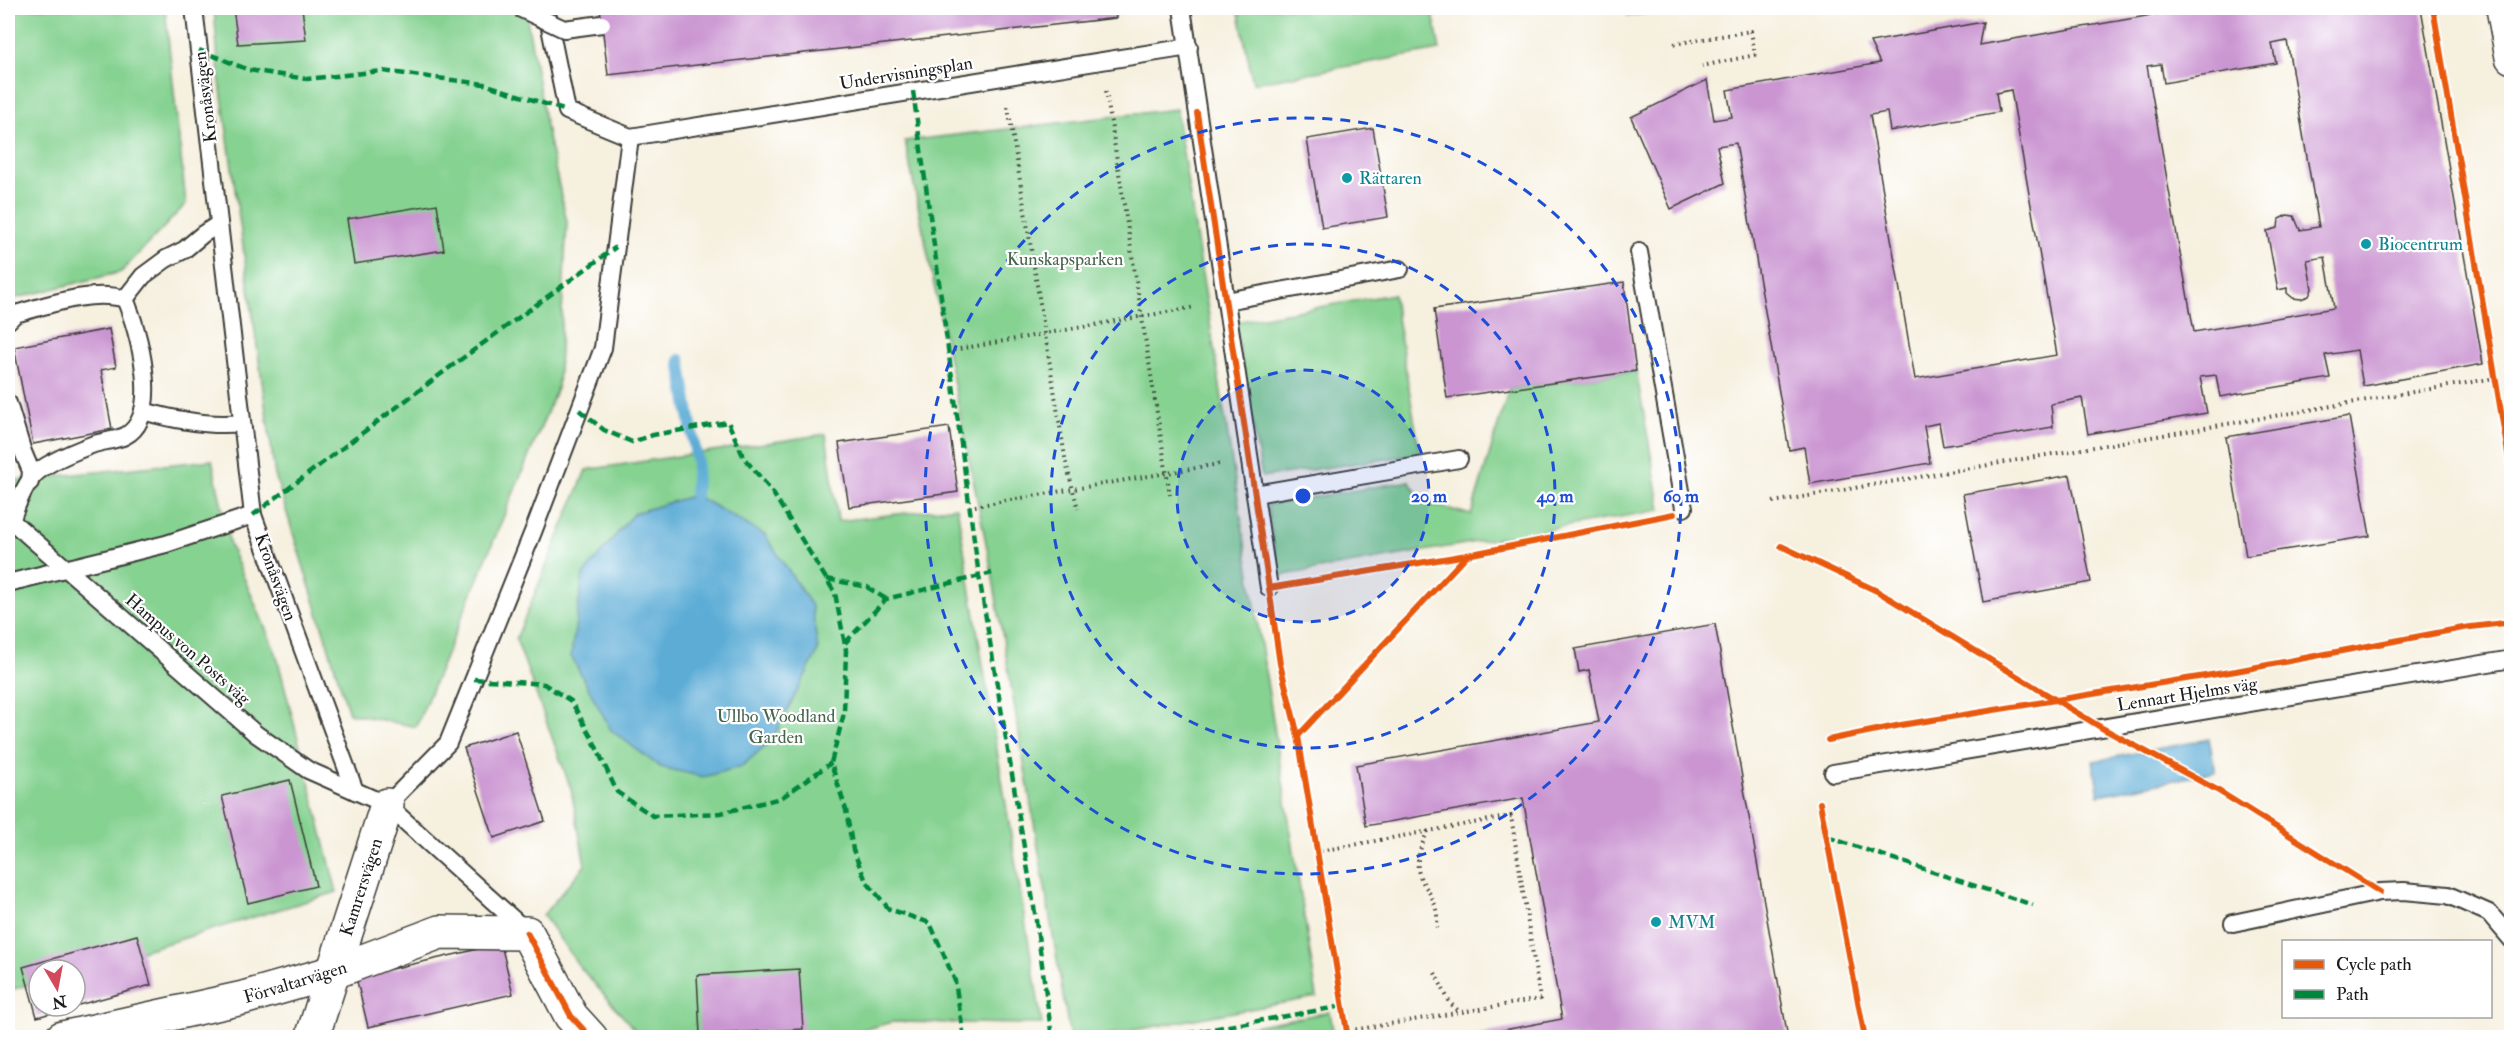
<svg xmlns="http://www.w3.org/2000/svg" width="2519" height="1045" viewBox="0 0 2519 1045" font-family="'IM FELL Double Pica',serif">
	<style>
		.green { fill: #85d291; stroke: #507756; stroke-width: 1.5 }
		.forest { fill: #6cb47b; stroke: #44684c; stroke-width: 1.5 }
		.water { fill: #5cacd6; stroke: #3c6479; stroke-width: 1.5 }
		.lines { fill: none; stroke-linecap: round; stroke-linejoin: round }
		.stream { stroke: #5cacd6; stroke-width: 12 }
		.building { fill: #ca95d1; fill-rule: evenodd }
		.lane-casing { stroke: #3d3c39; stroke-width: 20 }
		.street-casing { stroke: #3d3c39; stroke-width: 36 }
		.path { stroke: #3d3c39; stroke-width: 4; stroke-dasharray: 1.5 4.5; stroke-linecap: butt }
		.lane { stroke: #fff; stroke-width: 16 }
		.street { stroke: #fff; stroke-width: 33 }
		.lane-bridge-casing { stroke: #3d3c39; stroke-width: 20; stroke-linecap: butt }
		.lane-bridge { stroke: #fff; stroke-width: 16 }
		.quiet { stroke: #00873e; stroke-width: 4.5; stroke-dasharray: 9 4.5; stroke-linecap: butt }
		.cycleway-casing { stroke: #fff; stroke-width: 10 }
		.cycleway { stroke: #e8590c; stroke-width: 6 }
		.ring { fill: none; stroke: #1d4ed8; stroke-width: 3; stroke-dasharray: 10 8 }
		.culture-dot { fill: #0f9aa8; stroke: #fff; stroke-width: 2 }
		.labels { text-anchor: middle; stroke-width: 4.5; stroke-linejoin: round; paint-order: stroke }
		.street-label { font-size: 18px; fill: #1c1c1c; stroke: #fff }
		.culture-label { font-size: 18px; fill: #0d838f; stroke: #fff; text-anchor: start }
		.park-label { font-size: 18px; fill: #46654b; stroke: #fff }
		.centre { fill: #1d4ed8; stroke: #fff; stroke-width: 3 }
		.ring-label { font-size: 18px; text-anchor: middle; font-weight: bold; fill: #1d4ed8; stroke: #fff; stroke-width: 4.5; stroke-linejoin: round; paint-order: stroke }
	</style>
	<rect width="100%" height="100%" fill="#fff"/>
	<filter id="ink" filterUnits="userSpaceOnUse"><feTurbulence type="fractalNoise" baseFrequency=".0167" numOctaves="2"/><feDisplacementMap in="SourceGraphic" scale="12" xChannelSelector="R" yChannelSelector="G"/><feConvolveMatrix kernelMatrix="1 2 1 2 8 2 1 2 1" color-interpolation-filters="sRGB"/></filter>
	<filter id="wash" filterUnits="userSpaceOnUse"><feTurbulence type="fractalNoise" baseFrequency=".008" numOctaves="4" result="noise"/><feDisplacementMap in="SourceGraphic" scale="24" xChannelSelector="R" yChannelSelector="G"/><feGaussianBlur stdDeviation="1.35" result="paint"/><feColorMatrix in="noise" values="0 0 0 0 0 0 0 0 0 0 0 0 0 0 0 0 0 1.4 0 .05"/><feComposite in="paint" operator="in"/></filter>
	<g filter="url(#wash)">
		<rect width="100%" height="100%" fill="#f6f0df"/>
		<g class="green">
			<path d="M8,8h157l21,196 -65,68 -113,28z"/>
			<path d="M214,8h311l23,129 19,85 -9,164 -142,341 -67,-14 -74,-238 -56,-400z"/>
			<path d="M1238,8h194l8,42 -187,33z"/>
			<path d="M1627,8h49l-48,8z"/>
			<path d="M1176,109l141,888 -221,40h-26l-78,-464 -87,-432z"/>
			<path d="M1393,294l27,160 -158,23 -27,-155z"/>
			<path d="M1636,371l25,139 -382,66 -12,-71 142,-24 13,20 49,14 38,-126z"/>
			<path d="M826,434l12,87 119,-14 85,517 -150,-2 -55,15h-196l-62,-71 -36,-51 42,-50 -14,-76 -55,-150 70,-169z"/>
			<path d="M212,460l18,85 46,108 61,239 -262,79 -36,-1v11l-31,10v-510z"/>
			<path d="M1330,1012l4,25h-141z"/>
		</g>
		<path class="forest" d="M452,1034l6,3 -225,1 4,-2z"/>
		<g class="water">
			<path d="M695,495l70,40 47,71 6,45 -46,89 -30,26 -38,11 -44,-10 -49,-37 -40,-74 12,-81 51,-62z"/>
			<path d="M2209,739l7,33 -117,23 -6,-34z"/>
		</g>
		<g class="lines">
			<path class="stream" d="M680,360l17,102 -2,33"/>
		</g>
		<g id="blocks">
			<g class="building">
				<path d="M233,8h69l4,32 -68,4z"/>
				<path d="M600,8h515l1,10 -508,57z"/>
				<path d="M2154,8h267l62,356 -120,22 -6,-36 -32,5 5,23 -110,19 -4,-22 -16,2 7,36 -119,21 -6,-36 -31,6 2,23 -110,19 -4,-23 -15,3 6,37 -120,21 -6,-37 -15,3 -53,-307 -19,3 8,37 -54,26 -40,-92 76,-37 7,40 18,-3 -5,-27 153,-27 -10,-21 113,-20 -4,23 179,-31zM2287,41l32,186 -19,3 -6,-14 -7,-1 -8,4 -1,9 -11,3 11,59 9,-2v5l6,5 8,1 8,-3 3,-7 -5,-29 18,-3 9,51 -140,24 -47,-266 14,-2 3,19 112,-20 -4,-19zM2011,90l46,265 -142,24 -45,-264 17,-3 3,19 109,-19 -3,-19z"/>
				<path d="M1373,128l15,89 -66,11 -15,-89z"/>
				<path d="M437,204l7,46 -90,14 -7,-45z"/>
				<path d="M1624,282l12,89 -189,27 -13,-89z"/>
				<path d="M109,329l7,38 -15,3 11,59 -79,15 -19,-97z"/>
				<path d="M2349,416l21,120 -124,20 -20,-119z"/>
				<path d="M949,427l9,65 -109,15 -10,-64z"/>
				<path d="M2070,475l21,107 -108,20 -20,-108z"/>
				<path d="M1715,624l73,414h-327l101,-19 -39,-221 -157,28 -10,-61 243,-43 -10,-52 -10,2 -4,-23z"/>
				<path d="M516,731l29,90 -51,17 -30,-90z"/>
				<path d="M290,780l26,106 -68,17 -26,-107z"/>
				<path d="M137,935l14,50 -76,21v-36h-36v36l34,1 -36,10 -14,-50z"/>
				<path d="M501,944l12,50 -145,33 -12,-50z"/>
				<path d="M799,969l4,60 -103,6 -3,-60z"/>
			</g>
		</g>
	</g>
	<g filter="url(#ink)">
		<use href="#blocks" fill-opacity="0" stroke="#3d3c39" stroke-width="1.5"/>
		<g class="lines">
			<defs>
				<g id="lane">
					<path d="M194,8l59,507 102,276"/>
					<path d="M546,8l21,103 63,26"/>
					<path d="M1182,8l87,580"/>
					<path d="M630,137l559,-90"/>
					<path d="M1639,252l45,256"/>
					<path d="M125,299l18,-23 23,-17 18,-9 19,-16 16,-10"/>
					<path d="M1226,301l174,-32"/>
					<path d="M8,321l7,-7c34,-9 76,-25 110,-15 13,30 38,117 0,137 -9,4 -21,5 -31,8 -16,6 -49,19 -61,32 -10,12 -17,31 -22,45"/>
					<path d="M8,403l15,49 8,19 -1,11"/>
					<path d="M143,411c32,9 66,16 99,12"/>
					<path d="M1255,494l204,-35"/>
					<path d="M8,518l248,216 52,36 79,35 138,125"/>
					<path d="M8,583l158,-39 87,-29"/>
					<path d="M1833,773l679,-114"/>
					<path d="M387,805l61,-62 85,-211 70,-184 27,-211"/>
					<path d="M2233,923l147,-31 24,-1 44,4 41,18 23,27"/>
				</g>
				<g id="street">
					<path d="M2503,8l9,49"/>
					<path d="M62,1038l181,-40 91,-26 106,-40 87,1 44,83 20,22"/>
					<path d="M312,1038l75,-233"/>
				</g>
			</defs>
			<use href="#lane" class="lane-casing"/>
			<use href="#street" class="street-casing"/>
			<g class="path">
				<path d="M1674,44l77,-13 4,24 -53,11"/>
				<path d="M1106,91l64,404"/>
				<path d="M1008,107l58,356 12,46"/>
				<path d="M948,351l247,-44"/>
				<path d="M1773,502l722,-124"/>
				<path d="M969,507l250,-43"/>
				<path d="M1428,831c-29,58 13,48 9,97"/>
				<path d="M1315,852l196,-36 29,183 -193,32"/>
				<path d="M1435,973l15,30 10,9"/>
			</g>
			<use href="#lane" class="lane"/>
			<use href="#street" class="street"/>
			<defs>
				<path id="lane-bridge" d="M519,8l45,21 38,-5"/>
			</defs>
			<use href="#lane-bridge" class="lane-bridge-casing"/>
			<use href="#lane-bridge" class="lane-bridge"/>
			<g class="quiet">
				<path d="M199,50l50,20 58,9 75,-8 102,13 83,27"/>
				<path d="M913,91l66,485 56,337 17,125"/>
				<path d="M579,410l25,20 28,12 21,-7 75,-13 16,36 27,32 64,103 11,57 -2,63 -13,50 15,47 7,40 13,31 23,28 41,14 25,58 9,57"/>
				<path d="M253,515l196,-147 167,-121"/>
				<path d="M827,579l40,8 19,12"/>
				<path d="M845,643l41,-44 106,-26"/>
				<path d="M474,679l70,5 27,17 21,37 25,54 36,24 68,-3 60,-15 50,-35"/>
				<path d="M1827,837l206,68"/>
				<path d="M1161,1038l182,-32"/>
			</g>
			<defs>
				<g id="cycleway">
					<path d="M2433,8l79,469"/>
					<path d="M1197,113l72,475"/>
					<path d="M1781,546l96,45 225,137 115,62 163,102"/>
					<path d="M1298,736l169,-181"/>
					<path d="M1828,740l73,-15 335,-54 227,-43 49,-6"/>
					<path d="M1820,803l45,235"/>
					<path d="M527,933l44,83 20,22"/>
					<path d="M1348,1038l-50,-302 -18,-72 -11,-76 198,-33 207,-41"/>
				</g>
			</defs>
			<use href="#cycleway" class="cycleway-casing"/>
			<use href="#cycleway" class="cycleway"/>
		</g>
	</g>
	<circle cx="1303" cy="496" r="126" fill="#1d4ed8" fill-opacity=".12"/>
	<g class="ring">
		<circle cx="1303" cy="496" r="126"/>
		<circle cx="1303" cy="496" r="252"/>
		<circle cx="1303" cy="496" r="378"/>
	</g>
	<g class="culture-dot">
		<circle cx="1347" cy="178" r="6"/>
		<circle cx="2366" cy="244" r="6"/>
		<circle cx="1656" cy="922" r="6"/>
	</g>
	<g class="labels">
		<g class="street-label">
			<text transform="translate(906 73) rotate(-9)" y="6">Undervisningsplan</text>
			<text transform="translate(205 97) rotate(-97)" y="6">Kronåsvägen</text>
			<text transform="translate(276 577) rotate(70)" y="6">Kronåsvägen</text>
			<text transform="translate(188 649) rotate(41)" y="6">Hampus von Posts väg</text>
			<text transform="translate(2187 694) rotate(-9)" y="6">Lennart Hjelms väg</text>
			<text transform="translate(361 887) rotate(-72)" y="6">Kamrersvägen</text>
			<text transform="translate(295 982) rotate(-17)" y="6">Förvaltarvägen</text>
		</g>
		<g class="culture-label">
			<text x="1359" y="184">Rättaren</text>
			<text x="2378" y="250">Biocentrum</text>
			<text x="1668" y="928">MVM</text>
		</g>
		<g class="park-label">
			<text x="1065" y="265">Kunskapsparken</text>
			<text x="776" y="722">Ullbo Woodland<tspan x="776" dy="21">Garden</tspan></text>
		</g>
	</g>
	<circle cx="1303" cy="496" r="9" class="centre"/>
	<g class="ring-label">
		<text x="1429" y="502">20 m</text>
		<text x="1555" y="502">40 m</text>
		<text x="1681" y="502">60 m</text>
	</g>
	<rect width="2519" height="1045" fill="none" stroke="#fff" stroke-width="30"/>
	<rect x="2282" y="940" width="210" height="78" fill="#ffffff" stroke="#a4a4a4" stroke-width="1.5"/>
	<rect x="2294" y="960" width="30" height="9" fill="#e8590c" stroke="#a4a4a4" stroke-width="1.5"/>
	<text x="2336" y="970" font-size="18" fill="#1c1c1c">Cycle path</text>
	<rect x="2294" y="990" width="30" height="9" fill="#00873e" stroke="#a4a4a4" stroke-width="1.5"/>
	<text x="2336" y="1000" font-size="18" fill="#1c1c1c">Path</text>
	<g transform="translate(57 988) rotate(170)"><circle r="28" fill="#ffffff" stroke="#a4a4a4" stroke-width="1.5"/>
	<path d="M0-4.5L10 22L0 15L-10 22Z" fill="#d1495b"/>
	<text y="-9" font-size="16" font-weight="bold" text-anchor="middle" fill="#1c1c1c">N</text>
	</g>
</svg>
